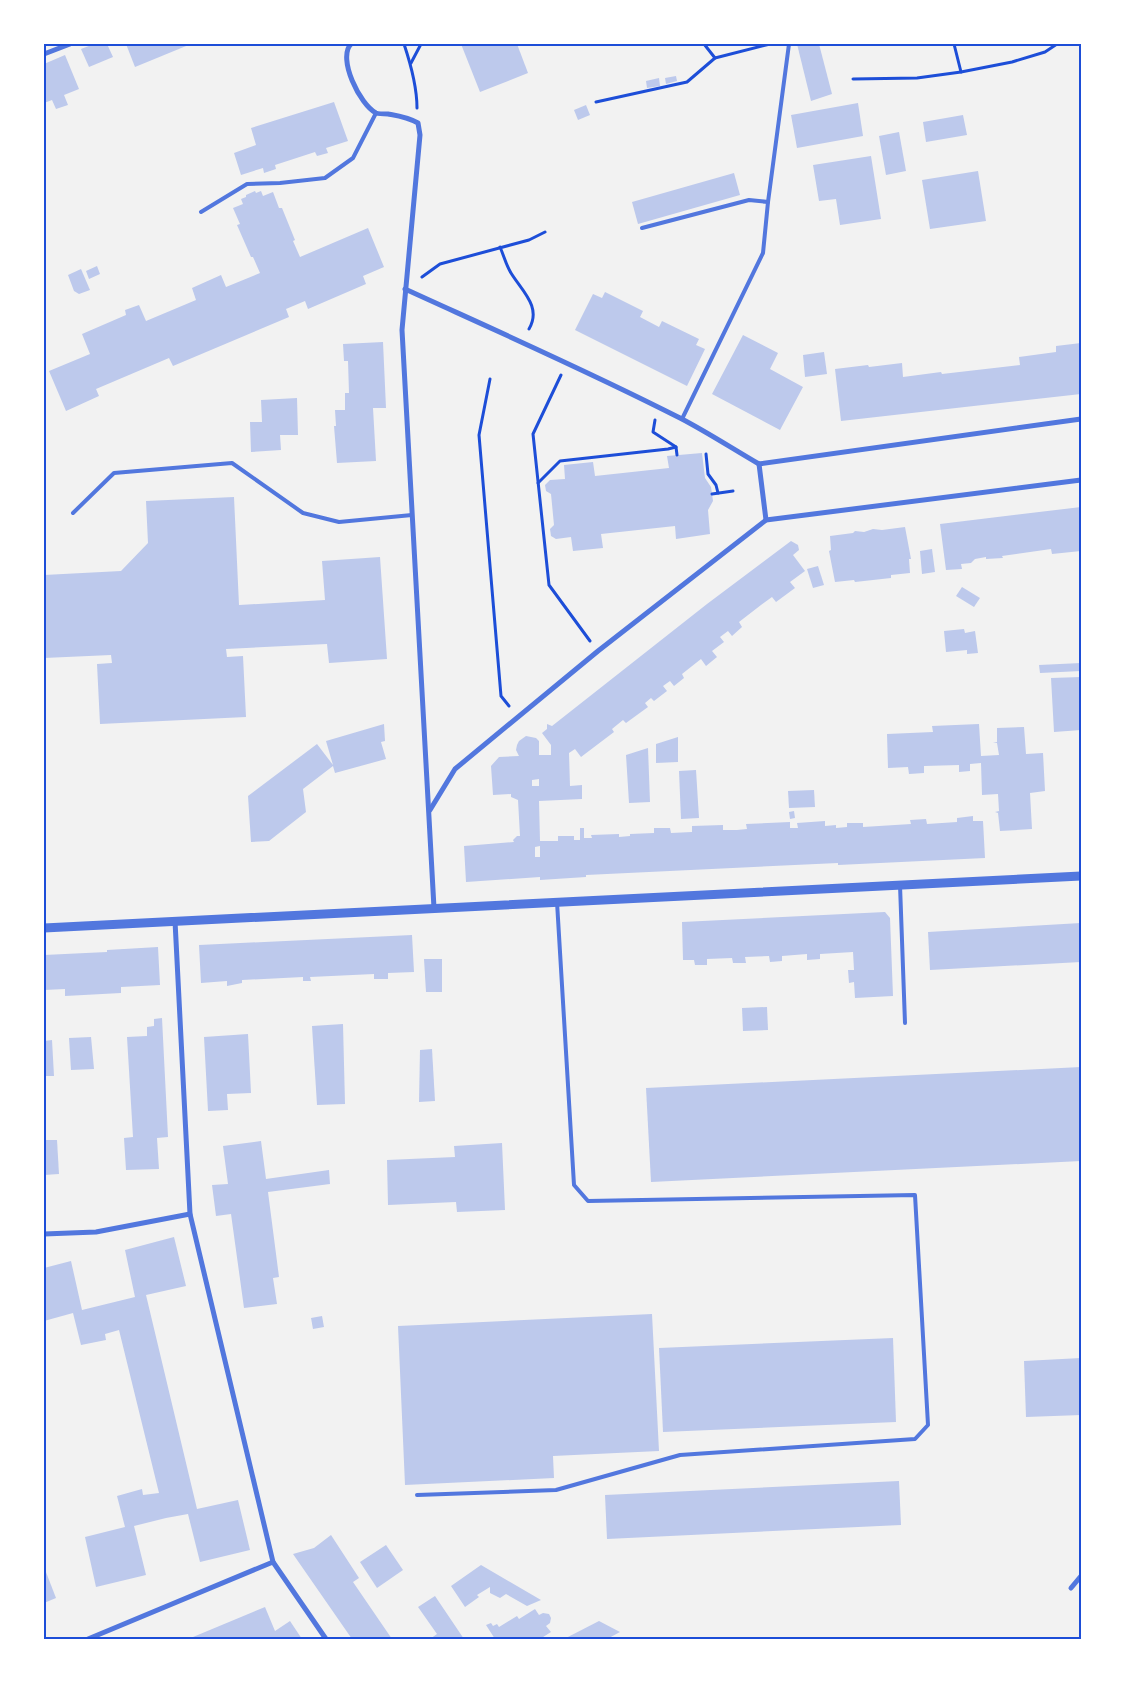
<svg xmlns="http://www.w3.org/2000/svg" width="1125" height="1683" viewBox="0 0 1125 1683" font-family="Quicksand,sans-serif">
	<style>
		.building { fill: #bdc9ec; fill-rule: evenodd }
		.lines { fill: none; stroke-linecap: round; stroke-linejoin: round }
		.path { stroke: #1d4ed8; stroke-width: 3 }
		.service { stroke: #5277de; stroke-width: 4 }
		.minor { stroke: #5277de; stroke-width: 5 }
		.tertiary { stroke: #5277de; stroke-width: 9 }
		.neatline { fill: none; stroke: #1d4ed8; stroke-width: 2 }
	</style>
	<rect width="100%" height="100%" fill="#f2f2f2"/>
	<g class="building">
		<path d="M94,44h13l6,13 -24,10 -8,-18z"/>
		<path d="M126,44h65l-56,23z"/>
		<path d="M461,44h56l11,29 -48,19z"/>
		<path d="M797,44h22l13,50 -21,7z"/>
		<path d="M65,55l14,34 -15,6 4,10 -12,4 -4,-9 -8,3v-39z"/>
		<path d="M676,76l1,5 -11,3 -1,-6z"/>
		<path d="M659,78l1,8 -13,2 -1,-7z"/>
		<path d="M334,102l14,39 -22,7 2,5 -11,3 -2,-4 -40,13 1,4 -12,4 -1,-5 -22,7 -7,-22 22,-8 -5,-17z"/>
		<path d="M858,103l5,33 -66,12 -6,-33z"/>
		<path d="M586,105l4,10 -12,5 -4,-10z"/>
		<path d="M963,115l4,20 -41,7 -3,-20z"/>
		<path d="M899,132l7,39 -20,4 -7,-39z"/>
		<path d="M871,156l10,63 -41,6 -4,-26 -17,2 -6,-36z"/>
		<path d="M978,171l8,50 -56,8 -8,-49z"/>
		<path d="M734,173l6,22 -102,29 -6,-22z"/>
		<path d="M255,191l1,2 5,-2 2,5 10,-4 6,16h3l13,32 -2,1 7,16 68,-29 16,39 -21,9 3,8 -58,25 -3,-8 -19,8 3,8 -116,49 -4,-8 -73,31 3,7 -33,15 -17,-40 41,-17 -8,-20 44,-19 -1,-5 14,-5 7,16 50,-21 -4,-12 29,-13 5,12 34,-14 -7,-16h-2l-14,-32 3,-1 -7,-16 10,-4 -2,-5 5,-2v-2z"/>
		<path d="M97,266l3,8 -11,5 -3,-8z"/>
		<path d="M81,269l9,21 -11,4 -5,-3 -6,-16z"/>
		<path d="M605,292l38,19 -3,6 19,10 3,-6 37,18 -3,6 9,4 -18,37 -112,-56 18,-36 9,4z"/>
		<path d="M743,335l35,18 -8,16 33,18 -23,43 -68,-36z"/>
		<path d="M383,342l3,66h-13l3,53 -39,2 -3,-37h2l-1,-16h10v-17h4l-1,-32h-4l-1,-17z"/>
		<path d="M1081,343v51l-240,27 -6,-52 33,-4 1,2 33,-4 1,14 38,-5 1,2 78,-9 -1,-8 37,-5v-6z"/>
		<path d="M824,352l3,22 -22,3 -2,-22z"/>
		<path d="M297,398l1,37h-18l1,15 -30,2 -1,-30h12l-1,-22z"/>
		<path d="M702,453l3,25 6,9 2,14 -5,9 2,24 -34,5 -1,-13 -74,8 2,14 -30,3 -2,-14 -15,2 -5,-3 -1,-7 4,-4 -3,-31 -5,-3 -1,-6 5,-5 15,-1 -1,-14 29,-3 2,14 74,-8 -2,-12z"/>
		<path d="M234,497l5,108 86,-5 -3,-39 58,-4 7,102 -58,4 -2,-19 -101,5 1,8 16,-1 3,61 -146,7 -3,-60 15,-1 -1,-8 -67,3v-83l77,-4 27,-28 -2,-42z"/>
		<path d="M1081,507v44l-29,3 -1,-5 -49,7 1,2 -17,1v-2l-11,2 -4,4 -10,1 1,5 -16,1 -6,-46z"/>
		<path d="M905,527l6,32h-2l1,14 -19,2v3l-36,4 -1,-2 -19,2 -6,-31 2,-1 -1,-14 23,-3 2,-2 9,1 9,-3 9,1z"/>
		<path d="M791,541l7,4 1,5 -6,5 12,16 -15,11 5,6 -19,14 -4,-5 -11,8 -22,17 3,5 -10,9 -4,-5 -8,6 4,5 -12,9 5,6 -11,9 -5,-7 -19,15 2,4 -10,8 -4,-5 -7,5 4,5 -13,10 -3,-3 -6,5 3,4 -22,16 -3,-3 -11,9 2,3 -33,25 -6,-8 -6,4 1,33 12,-1v14l-43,2 1,40h18v-5h16v4h6v-12h4v10h8l-1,-3 28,-1v3l11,-1v-2l24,-1v-5h16l1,5 21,-1v-6l31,-1v5h14l10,-1 -1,-5 44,-2v6h8l-1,-5 28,-2v5l11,-1v3l11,-1v-4h16v4l48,-3 -1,-4 16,-1 1,5 30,-2v-4l16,-2v5h10l2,37 -147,7v-2l-252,12v2l-46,3v-3l-74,5 -2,-36 50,-4 -1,-2 4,-4h3l-2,-36 -7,-3v-3l-18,1 -2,-29 8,-9 20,-1 -3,-6 1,-5 2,-4 7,-5 10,2 3,3v14h12v-10l-9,-12 5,-4v-5l5,2 155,-122zM539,779v7h-7v-6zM540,846v11h-5v-10z"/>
		<path d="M932,549l3,23 -13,2 -2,-23z"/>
		<path d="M818,566l6,19 -11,3 -6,-19z"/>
		<path d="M962,587l18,11 -6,9 -18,-11z"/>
		<path d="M964,629l1,4 10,-2 3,22 -11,1v-4l-21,2 -2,-21z"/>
		<path d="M1081,663v8l-41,2 -1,-8z"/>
		<path d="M1081,677v53l-27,2 -3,-54z"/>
		<path d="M384,724l1,17 -4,1 5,17 -51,14 -2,-7 -30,23 3,23 -37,29 -18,1 -3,-46 69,-52 16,21 -7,-24z"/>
		<path d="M979,724l2,32 18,-1 -2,-12 -4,-1h4v-14l27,-1 2,27 17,-1 2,38 -15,2 2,36 -32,2 -2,-18 -3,-1 4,-1 -1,-17 -16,1 -1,-32 -11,1v7l-11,1v-7l-35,1v7l-15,1 -1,-7 -20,1 -1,-34 46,-2 -1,-6z"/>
		<path d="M678,737v25l-22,1v-19z"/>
		<path d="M648,748l2,54 -21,1 -3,-48z"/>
		<path d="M696,770l3,48 -18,1 -2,-48z"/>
		<path d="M814,790l1,17 -26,1 -1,-17z"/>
		<path d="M794,811l1,7 -5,1 -1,-7z"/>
		<path d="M885,912l5,6 3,78 -38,2 -1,-16 -5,1 -1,-13h6l-1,-18 -33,2v5l-13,1v-6l-25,2v5l-12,1 -1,-6 -24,1 1,6h-13l-1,-5 -25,1v6h-12l-1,-5h-11l-1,-38z"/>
		<path d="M1081,923v39l-151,8 -2,-38z"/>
		<path d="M412,935l2,37 -26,1v6h-14v-5l-64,3 1,4h-8v-4l-61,3v3l-15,3v-5l-26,2 -2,-38z"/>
		<path d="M158,947l2,38 -39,2v6l-56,3v-7l-21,1v-35l63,-3v-2z"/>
		<path d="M424,959h18v33h-16z"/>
		<path d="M767,1007l1,23 -25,1 -1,-23z"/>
		<path d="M162,1018l6,119 -11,1 2,31 -33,1 -2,-32 9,-1 -6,-100 20,-1v-9l7,-1v-7z"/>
		<path d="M343,1024l2,80 -28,1 -5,-79z"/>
		<path d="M248,1034l3,59 -24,1 1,16 -20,1 -4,-74z"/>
		<path d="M91,1037l3,32 -23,1 -2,-32z"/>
		<path d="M52,1040l2,36h-10v-35z"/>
		<path d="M432,1049l3,52 -16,1 1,-52z"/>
		<path d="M1081,1067v94l-430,21 -5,-94z"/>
		<path d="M44,1140h13l2,34 -15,1z"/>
		<path d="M261,1141l5,38 63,-9 1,14 -62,8 11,85 -6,1 4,26 -33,4 -13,-94 -15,2 -4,-31 16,-1 -5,-38z"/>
		<path d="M502,1143l3,67 -48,2 -1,-10 -68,3 -1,-45 68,-3 -1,-11z"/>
		<path d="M174,1237l12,49 -40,9 51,214 41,-9 12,50 -50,12 -12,-48 -22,4 -32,8 12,49 -50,12 -11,-50 40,-10 -8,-31 25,-7 1,6 16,-2 -40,-163 -14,4 1,6 -25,5 -8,-32 -29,8v-53l27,-7 11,49 53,-13 -10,-47z"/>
		<path d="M652,1314l7,137 -106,5 1,22 -149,7 -7,-159z"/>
		<path d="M322,1316l2,11 -11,2 -2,-11z"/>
		<path d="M893,1338l3,84 -233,10 -4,-84z"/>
		<path d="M1081,1358v57l-55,2 -2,-56z"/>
		<path d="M899,1481l2,44 -294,14 -2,-44z"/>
		<path d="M331,1535l28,43 -6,4 39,57h-40l-59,-85 21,-6z"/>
		<path d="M386,1545l17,25 -26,18 -17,-26z"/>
		<path d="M481,1565l60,35 -14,6 -21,-12 -6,4 -10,-5v-6l-13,8 2,2 -14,10 -14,-21z"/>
		<path d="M44,1567l12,31 -12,5z"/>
		<path d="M435,1596l29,43h-34l7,-5 -19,-27z"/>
		<path d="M265,1607l10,24 15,-10 12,18h-108l-1,-2z"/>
		<path d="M535,1609l4,6 4,-2 6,1 2,4 -1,5 -4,3 5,6 -11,7h-45l-9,-14 5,-2 2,3 4,-2 2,3 18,-11 2,3z"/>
		<path d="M599,1621l21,11 -13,7h-43z"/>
	</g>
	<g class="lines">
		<g class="path">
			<path d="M404,44c7,21 13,42 13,64"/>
			<path d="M704,44l11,14"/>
			<path d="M954,44l7,28"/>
			<path d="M411,63l10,-19"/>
			<path d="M853,79l64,-1 44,-6 51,-10 33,-10 12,-8"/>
			<path d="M596,102l91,-20 28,-24 55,-14"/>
			<path d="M500,247c4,9 6,18 11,26 11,18 31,34 18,56"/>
			<path d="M422,277l18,-13 89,-24 16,-8"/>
			<path d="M561,375l-28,59 16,151 41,56"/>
			<path d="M490,379l-11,56 22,261 8,10"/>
			<path d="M655,420l-2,12 23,15 1,8"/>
			<path d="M706,454l2,20 8,11 2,8"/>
			<path d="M538,483l22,-22 108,-12 8,-2"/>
			<path d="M712,494l21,-3"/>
		</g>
		<g class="service">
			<path d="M201,212l46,-28 33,-1 45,-5 28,-20 23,-45"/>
			<path d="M642,228l107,-28 19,2"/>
			<path d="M682,419l81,-166 5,-51 21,-158"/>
			<path d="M73,513l41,-40 118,-10 71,50 36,9 73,-7"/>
			<path d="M900,885l5,138"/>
			<path d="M417,1495l139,-5 124,-35 235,-16 13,-14 -13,-230 -327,6 -14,-16 -17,-283"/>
		</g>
		<g class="minor">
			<path d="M351,44c-14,14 9,61 25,69 3,1 9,1 12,1 11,2 19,3 30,9l2,12 -18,195 32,578"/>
			<path d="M44,54l26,-10"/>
			<path d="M405,289c92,42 185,83 275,129 27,14 53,31 79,46"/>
			<path d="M759,464l322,-45"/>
			<path d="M759,464l7,56"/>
			<path d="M430,810l25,-41 143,-118 168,-131 315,-40"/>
			<path d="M175,921l15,293 83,348 53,77"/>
			<path d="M44,1234l52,-2 94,-18"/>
			<path d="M1071,1588l10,-12"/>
			<path d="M88,1639l185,-77"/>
		</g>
		<path class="tertiary" d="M44,928l1037,-52"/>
	</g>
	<rect width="1125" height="1683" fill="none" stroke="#ffffff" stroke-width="90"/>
	<rect x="45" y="45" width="1035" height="1593" class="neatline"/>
</svg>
